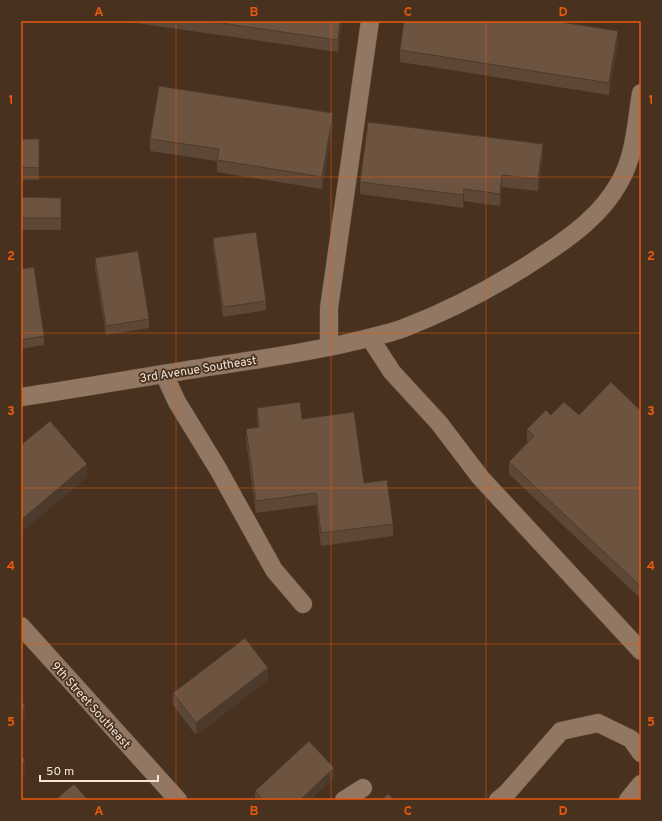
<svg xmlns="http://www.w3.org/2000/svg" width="662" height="821" viewBox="0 0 662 821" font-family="Overpass,sans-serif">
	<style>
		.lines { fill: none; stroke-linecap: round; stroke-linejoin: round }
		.minor-casing { stroke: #604e3d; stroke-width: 19 }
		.minor { stroke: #927863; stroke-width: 18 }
		.wall { fill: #5d4837 }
		.shaded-wall { fill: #4c3b2d }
		.building { fill: #6c5440; stroke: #4c3b2d }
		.grid { fill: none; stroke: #e8590c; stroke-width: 1; stroke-opacity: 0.55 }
		.labels { text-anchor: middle; stroke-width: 3.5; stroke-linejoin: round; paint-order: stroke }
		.street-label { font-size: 12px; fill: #f3e5d9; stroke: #48321f }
		.neatline { fill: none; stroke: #e8590c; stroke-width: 1.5 }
		.grid-label { font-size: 13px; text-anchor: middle; font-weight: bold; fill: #e8590c }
	</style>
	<rect width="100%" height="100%" fill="#48321f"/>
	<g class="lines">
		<defs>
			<g id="minor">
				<path d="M370,338l22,34 47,51 41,54 161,174"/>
				<path d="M329,347v-39l41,-287"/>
				<path d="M164,374l13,28 41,67 56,101 29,34"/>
				<path d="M21,397c67,-10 133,-22 200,-32 41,-6 81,-12 122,-21 20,-5 42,-9 61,-16 49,-19 96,-44 139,-73 29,-19 59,-41 76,-72 16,-27 17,-59 22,-90"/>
				<path d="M21,626l157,174"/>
				<path d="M344,800l19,-12"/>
				<path d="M498,800l9,-7 54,-62 37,-8 33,16 10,14"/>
				<path d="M628,800l13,-16"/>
			</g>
		</defs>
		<use href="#minor" class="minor-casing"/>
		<use href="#minor" class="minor"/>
	</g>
	<g class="wall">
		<path d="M129,21h213l-4,31 -209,-30z"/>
		<path d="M618,43l-9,52 -209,-33v-12z"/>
		<path d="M333,125l-11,64 -105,-17v-11l-67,-10v-12z"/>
		<rect x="21" y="139" width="18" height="41"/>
		<path d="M543,156l-5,35 -36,-4 -2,19 -36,-5 -1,7 -103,-14v-12z"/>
		<path d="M21,197l40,1v32h-40z"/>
		<path d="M213,238l53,63v9l-43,7 -10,-70z"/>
		<path d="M95,258l54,61v9l-43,7 -11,-68z"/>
		<path d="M21,269l23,67v9l-23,4z"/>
		<path d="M257,408l45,11 62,64 29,41v12l-72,10 -5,-41 -60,8 -10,-72v-12l12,-2 -1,-7z"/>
		<path d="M641,411v188l-132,-125v-12l19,-20 -1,-1v-12l24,-14h28z"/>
		<path d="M268,680l-72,55 -23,-30v-12z"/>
		<path d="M334,777l-24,23h-55v-9z"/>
	</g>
	<g class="shaded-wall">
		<path d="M340,21h2l-4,31v-12z"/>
		<path d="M618,31v12l-9,52v-12z"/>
		<path d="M333,113v12l-11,64v-12z"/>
		<path d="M543,144v12l-5,35v-12z"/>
		<path d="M502,175v12l-2,19v-12z"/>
		<path d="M464,189v12l-1,7v-13z"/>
		<path d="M87,464v13l-66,56v-13z"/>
		<path d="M268,668v12l-72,55v-12z"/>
		<path d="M25,706v12l-4,4v-12z"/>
		<path d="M25,760v12l-4,4v-12z"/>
		<path d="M334,768v9l-24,23h-10z"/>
	</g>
	<g class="building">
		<path d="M207,21h133l-2,19z"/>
		<path d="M404,21h151l63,10 -9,52 -209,-33z"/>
		<path d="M159,86l174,27 -11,64 -105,-17 2,-11 -69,-10z"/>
		<path d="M368,122l175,22 -5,35 -36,-4 -2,19 -36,-5 -1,6 -103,-13z"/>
		<path d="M21,139h18v29l-18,-1z"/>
		<path d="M21,197l40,1v20h-40z"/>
		<path d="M256,232l10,69 -43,6 -10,-69z"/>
		<path d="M138,251l11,68 -43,7 -11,-68z"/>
		<path d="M34,267l10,69 -23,4v-71z"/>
		<path d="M611,382l30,29v176l-132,-125 25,-26 -7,-7 19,-19 5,5 13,-13 15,13z"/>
		<path d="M300,402l2,17 52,-7 10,71 23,-3 6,44 -72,9 -5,-40 -60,8 -10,-72 13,-2 -2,-19z"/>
		<path d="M50,421l37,43 -66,56v-75z"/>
		<path d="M245,638l23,30 -72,55 -23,-30z"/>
		<path d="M21,701l4,5 -4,4z"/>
		<path d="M309,741l25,27 -34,32h-37l-8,-9z"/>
		<path d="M21,755l4,5 -4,4z"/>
		<path d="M74,784l14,16h-33z"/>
		<path d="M388,794l6,6h-13z"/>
	</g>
	<path class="grid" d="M176,21v779M331,21v779M486,21v779M21,177h620M21,333h620M21,488h620M21,644h620"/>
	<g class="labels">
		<g class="street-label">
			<text transform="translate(198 369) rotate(-9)" y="4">3rd Avenue Southeast</text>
			<text transform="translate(91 705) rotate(48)" y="4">9th Street Southeast</text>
		</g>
	</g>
	<rect width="662" height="821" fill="none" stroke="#48321f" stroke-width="44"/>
	<path d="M40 775v6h118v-6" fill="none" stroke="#f3e5d9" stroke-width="2"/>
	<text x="46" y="775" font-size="12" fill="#f3e5d9" stroke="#48321f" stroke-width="3" paint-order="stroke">50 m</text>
	<rect x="22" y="22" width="618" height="777" class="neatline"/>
	<g class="grid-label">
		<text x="99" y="16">A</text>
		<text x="254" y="16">B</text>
		<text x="408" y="16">C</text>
		<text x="563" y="16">D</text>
		<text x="11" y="104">1</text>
		<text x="651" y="104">1</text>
		<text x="11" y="260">2</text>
		<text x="651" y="260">2</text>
		<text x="11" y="415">3</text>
		<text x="651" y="415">3</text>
		<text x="11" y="570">4</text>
		<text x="651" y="570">4</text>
		<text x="11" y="726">5</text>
		<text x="651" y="726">5</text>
		<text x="99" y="815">A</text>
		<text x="254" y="815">B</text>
		<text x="408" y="815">C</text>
		<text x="563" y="815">D</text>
	</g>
</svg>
